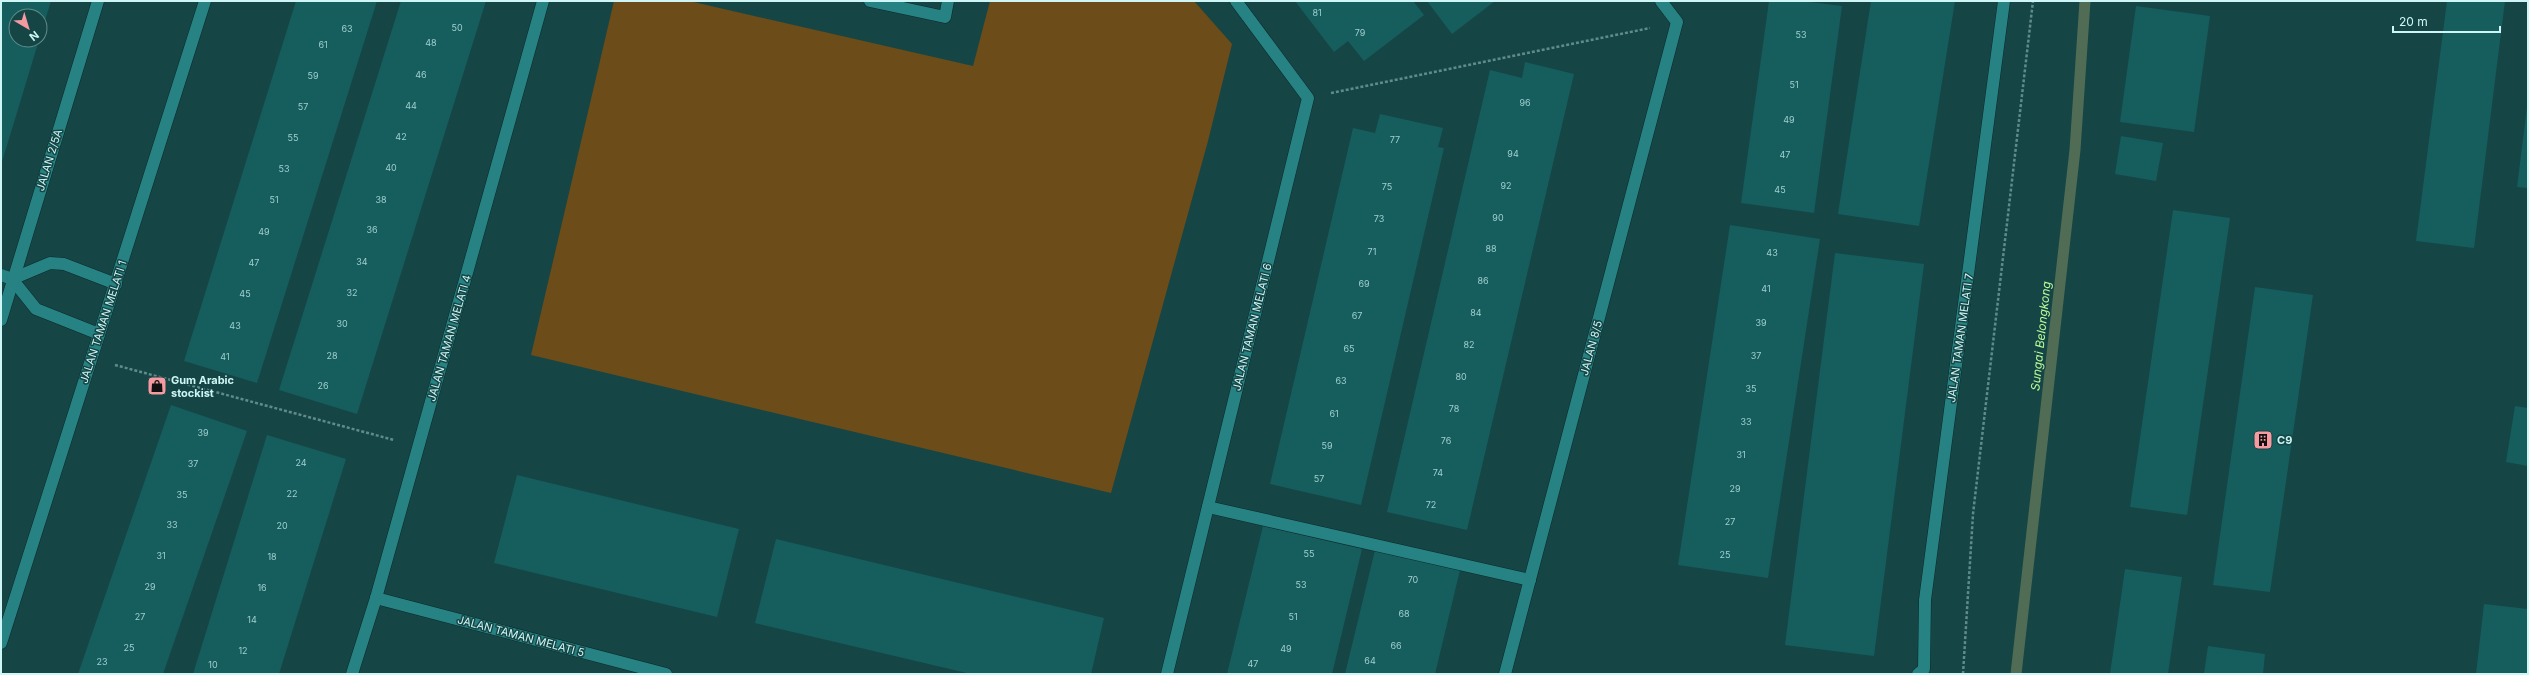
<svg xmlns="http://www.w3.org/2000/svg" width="2529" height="675" viewBox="0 0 2529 675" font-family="Inter,sans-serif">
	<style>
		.green { fill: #6c4c18 }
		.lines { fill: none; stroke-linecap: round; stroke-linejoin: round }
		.stream { stroke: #516c55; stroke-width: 11 }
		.building { fill: #165d5e }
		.minor-casing { stroke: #0d2929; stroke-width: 13 }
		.path { stroke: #5f8b8b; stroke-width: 2.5; stroke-dasharray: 3 2; stroke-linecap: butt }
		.minor { stroke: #268283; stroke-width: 12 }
		.labels { text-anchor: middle; stroke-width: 3; stroke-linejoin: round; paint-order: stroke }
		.number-label { font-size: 9px; fill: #a0d0d0 }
		.street-label { font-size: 11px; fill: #cef6f6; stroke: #164545 }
		.poi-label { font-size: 11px; font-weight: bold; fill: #cef6f6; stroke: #164545; text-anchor: start }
		.water-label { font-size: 12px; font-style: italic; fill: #b8fb98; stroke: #164545 }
	</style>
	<rect width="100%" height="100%" fill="#164545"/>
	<path class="green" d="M614,1h75l284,65 17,-65h204l38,43 -24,97 -97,352 -580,-138z"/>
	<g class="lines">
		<path class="stream" d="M2016,674l59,-524 10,-149"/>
	</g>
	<g class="building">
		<path d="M1,1h50l-11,36v-21h-24v24h23l-38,125z"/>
		<path d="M296,1h81l-120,382 -73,-22z"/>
		<path d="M401,1h85l-129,413 -78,-24z"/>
		<path d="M1295,1h118l11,14 -60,46 -16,-20 -14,11z"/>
		<path d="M1427,1h68l-43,33z"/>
		<path d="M1769,1h32l41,5 -28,207 -73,-10z"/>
		<path d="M1871,1h84l-36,225 -81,-12z"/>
		<path d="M2447,1h58l-31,247 -58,-7z"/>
		<path d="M2136,6l74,10 -16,116 -74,-10z"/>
		<path d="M1525,62l49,12 -107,456 -80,-18 103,-442 32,8z"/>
		<path d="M2527,107h1v81l-11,-1z"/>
		<path d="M1380,114l63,14 -5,19 6,1 -83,357 -91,-21 83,-356 22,5z"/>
		<path d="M2121,136l42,7 -7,38 -41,-7z"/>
		<path d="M2173,210l57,8 -43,297 -57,-8z"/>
		<path d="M1730,225l90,14 -52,339 -90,-13z"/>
		<path d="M1835,253l89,11 -50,392 -89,-11z"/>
		<path d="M2255,287l58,8 -43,297 -57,-7z"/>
		<path d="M171,405l76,26 -21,61 -63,182h-85z"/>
		<path d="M2515,406l13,2v58l-22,-4z"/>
		<path d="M267,435l79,24 -67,215h-86z"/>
		<path d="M517,475l222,54 -22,88 -223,-54z"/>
		<path d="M1263,526l99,23 -30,125h-105z"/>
		<path d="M776,539l328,79 -13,56h-120l-216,-51z"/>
		<path d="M1375,550l85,20 -25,104h-90z"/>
		<path d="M2125,569l57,8 -14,97h-58z"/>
		<path d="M2484,604l44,5v65h-52z"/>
		<path d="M2208,646l57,8 -2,20h-59z"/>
	</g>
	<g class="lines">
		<defs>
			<g id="minor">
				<path d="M870,1l75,16 3,-16"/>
				<path d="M1,275l11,4 24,30 63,25"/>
				<path d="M12,279l38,-16 14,1 52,20"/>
				<path d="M1,320l97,-319"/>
				<path d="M1208,507l322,73"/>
				<path d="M376,598l290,76"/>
				<path d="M1,643l204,-642"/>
				<path d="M352,674l24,-76 167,-597"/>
				<path d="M1167,674l141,-576 -72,-97"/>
				<path d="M1505,674l172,-652 -16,-21"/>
				<path d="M1918,674l6,-5 1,-69 79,-599"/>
			</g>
		</defs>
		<use href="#minor" class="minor-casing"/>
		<g class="path">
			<path d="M1331,93l319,-65"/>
			<path d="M115,365l279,75"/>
			<path d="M1963,674l10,-160 60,-513"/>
		</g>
		<use href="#minor" class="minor"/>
	</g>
	<defs>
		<symbol id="shop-square" viewBox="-11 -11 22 22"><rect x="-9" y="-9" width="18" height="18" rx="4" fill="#f49aa0" stroke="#164545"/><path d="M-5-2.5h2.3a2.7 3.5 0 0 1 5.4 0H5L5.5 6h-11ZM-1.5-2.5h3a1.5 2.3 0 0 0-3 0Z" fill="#111"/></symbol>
		<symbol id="building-square" viewBox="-11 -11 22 22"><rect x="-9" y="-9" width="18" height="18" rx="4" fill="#f49aa0" stroke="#164545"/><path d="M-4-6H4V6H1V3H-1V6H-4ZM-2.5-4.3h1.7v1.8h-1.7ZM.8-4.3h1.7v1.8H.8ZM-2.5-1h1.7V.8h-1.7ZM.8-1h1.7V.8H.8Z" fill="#111"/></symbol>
	</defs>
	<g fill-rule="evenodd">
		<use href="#shop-square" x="146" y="375" width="22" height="22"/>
		<use href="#building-square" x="2252" y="429" width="22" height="22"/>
	</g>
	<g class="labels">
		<g class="number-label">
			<text x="1317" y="16">81</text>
			<text x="457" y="31">50</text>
			<text x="347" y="32">63</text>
			<text x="1360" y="36">79</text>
			<text x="1801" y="38">53</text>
			<text x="431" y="46">48</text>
			<text x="323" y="48">61</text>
			<text x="421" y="78">46</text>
			<text x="313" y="79">59</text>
			<text x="1794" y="88">51</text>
			<text x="1525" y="106">96</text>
			<text x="411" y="109">44</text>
			<text x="303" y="110">57</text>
			<text x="1789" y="123">49</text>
			<text x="401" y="140">42</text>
			<text x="293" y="141">55</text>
			<text x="1395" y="143">77</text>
			<text x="1513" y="157">94</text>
			<text x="1785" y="158">47</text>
			<text x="391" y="171">40</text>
			<text x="284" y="172">53</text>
			<text x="1506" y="189">92</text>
			<text x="1387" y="190">75</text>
			<text x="1780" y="193">45</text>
			<text x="274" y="203">51</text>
			<text x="381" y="203">38</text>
			<text x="1498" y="221">90</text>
			<text x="1379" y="222">73</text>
			<text x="372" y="233">36</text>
			<text x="264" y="235">49</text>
			<text x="1491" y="252">88</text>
			<text x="1372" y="255">71</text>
			<text x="1772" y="256">43</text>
			<text x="362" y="265">34</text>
			<text x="254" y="266">47</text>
			<text x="1483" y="284">86</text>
			<text x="1364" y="287">69</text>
			<text x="1766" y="292">41</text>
			<text x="352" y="296">32</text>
			<text x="245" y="297">45</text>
			<text x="1476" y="316">84</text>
			<text x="1357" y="319">67</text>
			<text x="1761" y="326">39</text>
			<text x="342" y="327">30</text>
			<text x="235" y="329">43</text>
			<text x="1469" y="348">82</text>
			<text x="1349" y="352">65</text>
			<text x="332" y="359">28</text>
			<text x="1756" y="359">37</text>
			<text x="225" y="360">41</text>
			<text x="1461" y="380">80</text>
			<text x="1341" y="384">63</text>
			<text x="323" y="389">26</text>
			<text x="1751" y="392">35</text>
			<text x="1454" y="412">78</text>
			<text x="1334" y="417">61</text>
			<text x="1746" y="425">33</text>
			<text x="203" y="436">39</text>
			<text x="1446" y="444">76</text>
			<text x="1327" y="449">59</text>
			<text x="1741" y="458">31</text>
			<text x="301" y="466">24</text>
			<text x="193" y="467">37</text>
			<text x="1438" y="476">74</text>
			<text x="1319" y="482">57</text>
			<text x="1735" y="492">29</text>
			<text x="292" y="497">22</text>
			<text x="182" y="498">35</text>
			<text x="1431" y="508">72</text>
			<text x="1730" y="525">27</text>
			<text x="172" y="528">33</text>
			<text x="282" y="529">20</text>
			<text x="1309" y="557">55</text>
			<text x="1725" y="558">25</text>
			<text x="161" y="559">31</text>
			<text x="272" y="560">18</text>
			<text x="1413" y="583">70</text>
			<text x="1301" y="588">53</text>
			<text x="150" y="590">29</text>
			<text x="262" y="591">16</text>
			<text x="1404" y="617">68</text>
			<text x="140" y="620">27</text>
			<text x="1293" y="620">51</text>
			<text x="252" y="623">14</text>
			<text x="1396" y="649">66</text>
			<text x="129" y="651">25</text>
			<text x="1286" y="652">49</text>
			<text x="243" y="654">12</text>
			<text x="1370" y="664">64</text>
			<text x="102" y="665">23</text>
			<text x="1253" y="667">47</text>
			<text x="213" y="668">10</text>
		</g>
		<g class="street-label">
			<text transform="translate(49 160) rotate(-73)" y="4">JALAN 2/5A</text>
			<text transform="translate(103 322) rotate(-72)" y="4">JALAN TAMAN MELATI 1</text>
			<text transform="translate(1252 327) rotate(-76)" y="4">JALAN TAMAN MELATI 6</text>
			<text transform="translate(449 338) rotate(-74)" y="4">JALAN TAMAN MELATI 4</text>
			<text transform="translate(1960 338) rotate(-82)" y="4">JALAN TAMAN MELATI 7</text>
			<text transform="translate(1591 348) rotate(-75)" y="4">JALAN 8/5</text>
			<text transform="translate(521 636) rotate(15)" y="4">JALAN TAMAN MELATI 5</text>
		</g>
		<g class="poi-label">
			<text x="171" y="384">Gum Arabic<tspan x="171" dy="13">stockist</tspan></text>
			<text x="2277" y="444">C9</text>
		</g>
		<g class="water-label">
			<text transform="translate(2041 336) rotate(-84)" y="4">Sungai Belongkong</text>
		</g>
	</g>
	<rect width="2529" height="675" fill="none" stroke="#cef6f6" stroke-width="4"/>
	<g transform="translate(28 28) rotate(142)"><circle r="19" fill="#164545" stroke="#608c8c"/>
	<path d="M0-3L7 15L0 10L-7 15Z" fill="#f49aa0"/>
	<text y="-6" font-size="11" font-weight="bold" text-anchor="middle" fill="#cef6f6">N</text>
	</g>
	<path d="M2393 26v6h107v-6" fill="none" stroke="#cef6f6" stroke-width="2"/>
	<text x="2399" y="26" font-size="12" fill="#cef6f6" stroke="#164545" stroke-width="3" paint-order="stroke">20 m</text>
</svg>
